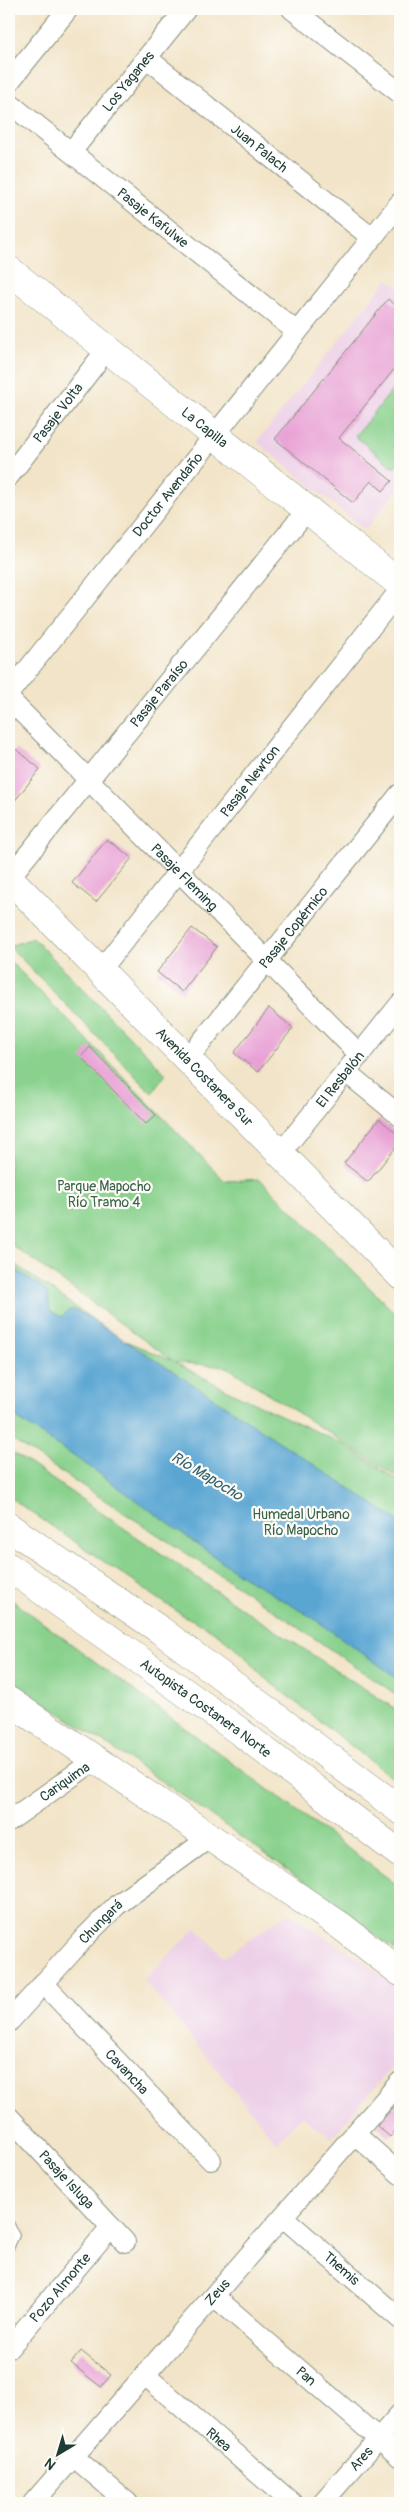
<svg xmlns="http://www.w3.org/2000/svg" width="409" height="2512" viewBox="0 0 409 2512" font-family="Pangolin,sans-serif">
	<style>
		.built { fill: #edd0e8 }
		.green { fill: #89d18d; stroke: #548760 }
		.water { fill: #5aa6d3; stroke: #3c7284 }
		.building { fill: #e8a0d5 }
		.lines { fill: none; stroke-linecap: round; stroke-linejoin: round }
		.lane-casing { stroke: #88907e; stroke-width: 12 }
		.street-casing { stroke: #88907e; stroke-width: 22 }
		.secondary-casing { stroke: #88907e; stroke-width: 29 }
		.highway-casing { stroke: #88907e; stroke-width: 29 }
		.lane { stroke: #fff; stroke-width: 10 }
		.street { stroke: #fff; stroke-width: 20 }
		.secondary { stroke: #fff; stroke-width: 28 }
		.highway { stroke: #fff; stroke-width: 28 }
		.labels { text-anchor: middle; stroke-width: 4.5; stroke-linejoin: round; paint-order: stroke }
		.street-label { font-size: 14px; fill: #1f3d34; stroke: #fdfcf7 }
		.park-label { font-size: 14px; fill: #3a624a; stroke: #fdfcf7 }
		.water-label { font-size: 15px; font-style: italic; fill: #34626c; stroke: #fdfcf7 }
	</style>
	<rect width="100%" height="100%" fill="#fdfcf7"/>
	<filter id="ink" filterUnits="userSpaceOnUse"><feTurbulence type="fractalNoise" baseFrequency=".02" numOctaves="2"/><feDisplacementMap in="SourceGraphic" scale="10" xChannelSelector="R" yChannelSelector="G"/><feConvolveMatrix kernelMatrix="1 2 1 2 8 2 1 2 1" color-interpolation-filters="sRGB"/></filter>
	<filter id="wash" filterUnits="userSpaceOnUse"><feTurbulence type="fractalNoise" baseFrequency=".0096" numOctaves="4" result="noise"/><feDisplacementMap in="SourceGraphic" scale="20" xChannelSelector="R" yChannelSelector="G"/><feGaussianBlur stdDeviation="1.12" result="paint"/><feColorMatrix in="noise" values="0 0 0 0 0 0 0 0 0 0 0 0 0 0 0 0 0 1.4 0 .05"/><feComposite in="paint" operator="in"/></filter>
	<g filter="url(#wash)">
		<rect width="100%" height="100%" fill="#f2e4c8"/>
		<g class="built">
			<path d="M388,279l12,10v198l-35,43 -108,-88z"/>
			<path d="M288,1913l78,50 34,28v67l-69,80 -29,-22 -26,26 -132,-162 52,-52 28,29z"/>
		</g>
		<g class="green">
			<path d="M400,381v79l-6,8 -39,-32z"/>
			<path d="M33,938l133,136 -14,19 -143,-147z"/>
			<path d="M9,960l216,221 35,-2 140,139v161l-173,-112 -53,-5 61,32 108,50 57,38v215l-140,-96 -251,-163v-178l110,78 54,23 -164,-118z"/>
			<path d="M9,1450l238,162 153,100v72l-138,-108c-20,-26 -48,-48 -78,-60l-175,-119z"/>
			<path d="M9,1598l391,289v67c-125,-98 -259,-187 -391,-275z"/>
		</g>
		<path class="water" d="M9,1265l35,24 4,5 2,17 12,6c6,-8 9,-9 18,-5l96,61 224,149v158l-87,-62 -74,-44 -149,-107 -81,-54z"/>
		<g id="blocks">
			<g class="building">
				<path d="M388,299l12,10v53l-61,76 53,43 -9,10 -12,-10 -18,22 -78,-64z"/>
				<path d="M16,749l24,20 -31,39v-50z"/>
				<path d="M107,839l25,19 -36,44 -24,-19z"/>
				<path d="M192,928l25,19 -35,45 -25,-20z"/>
				<path d="M269,1008l24,20 -35,44 -24,-19z"/>
				<path d="M90,1047l66,68 -10,9 -65,-67z"/>
				<path d="M379,1119l21,17v6l-32,40 -24,-19z"/>
				<path d="M400,2100v25l-10,12 -13,-11z"/>
				<path d="M81,2351l30,24 -10,12 -30,-24z"/>
			</g>
		</g>
	</g>
	<g filter="url(#ink)">
		<use href="#blocks" fill-opacity="0" stroke="#88907e" stroke-width="1"/>
		<g class="lines">
			<defs>
				<path id="lane" d="M9,2225l5,10 -5,11"/>
				<g id="street">
					<path d="M292,9l108,84"/>
					<path id="s1" d="M147,58l225,180"/>
					<path d="M9,82l59,-73"/>
					<path id="s2" d="M9,103l288,229"/>
					<path id="s3" d="M71,152l115,-143"/>
					<path id="s4" d="M9,476l98,-127"/>
					<path id="s5" d="M9,693l391,-490"/>
					<path id="s6" d="M9,699l351,356"/>
					<path id="s7" d="M9,878l298,-368"/>
					<path id="s8" d="M100,971l300,-381"/>
					<path id="s9" d="M187,1060l213,-266"/>
					<path d="M346,1072l54,44"/>
					<path id="s10" d="M280,1154l120,-150"/>
					<path id="s11" d="M9,1821l86,-61"/>
					<path id="s12" d="M43,1983l168,177"/>
					<path id="s13" d="M9,2022l77,-86 31,-31 92,-67"/>
					<path id="s14" d="M9,2117l116,125"/>
					<path d="M355,2134l45,40"/>
					<path id="s15" d="M283,2217l117,102"/>
					<path id="s16" d="M214,2296l186,161"/>
					<path id="s17" d="M9,2348l102,-121"/>
					<path id="s18" d="M145,2375l147,128"/>
					<path d="M74,2457l54,46"/>
					<path id="s19" d="M33,2503l367,-421"/>
					<path id="s20" d="M322,2503l78,-89"/>
				</g>
				<g id="secondary">
					<path id="s21" d="M9,270l391,314"/>
					<path id="s22" d="M9,878l391,397"/>
					<path d="M9,1701l332,225 59,46"/>
				</g>
				<g id="highway">
					<path d="M9,1527l151,103 240,180"/>
					<path id="s23" d="M9,1567l230,164 161,123"/>
				</g>
			</defs>
			<use href="#lane" class="lane-casing"/>
			<use href="#street" class="street-casing"/>
			<use href="#secondary" class="secondary-casing"/>
			<use href="#highway" class="highway-casing"/>
			<use href="#lane" class="lane"/>
			<use href="#street" class="street"/>
			<use href="#secondary" class="secondary"/>
			<use href="#highway" class="highway"/>
		</g>
	</g>
	<g class="labels">
		<g class="street-label">
			<text dy="5" stroke="none"><textPath href="#s3" startOffset="91">Los Yaganes</textPath></text>
			<text dy="5" stroke="none"><textPath href="#s1" startOffset="144">Juan Palach</textPath></text>
			<text dy="5" stroke="none"><textPath href="#s2" startOffset="184">Pasaje Kafulwe</textPath></text>
			<text dy="5" stroke="none"><textPath href="#s4" startOffset="80">Pasaje Volta</textPath></text>
			<text dy="5" stroke="none"><textPath href="#s21" startOffset="251">La Capilla</textPath></text>
			<text dy="5" stroke="none"><textPath href="#s5" startOffset="254">Doctor Avendaño</textPath></text>
			<text dy="5" stroke="none"><textPath href="#s7" startOffset="238">Pasaje Paraíso</textPath></text>
			<text dy="5" stroke="none"><textPath href="#s8" startOffset="242">Pasaje Newton</textPath></text>
			<text dy="5" stroke="none"><textPath href="#s6" startOffset="250">Pasaje Fleming</textPath></text>
			<text dy="5" stroke="none"><textPath href="#s9" startOffset="170">Pasaje Copérnico</textPath></text>
			<text dy="5" stroke="none"><textPath href="#s22" startOffset="279">Avenida Costanera Sur</textPath></text>
			<text dy="5" stroke="none"><textPath href="#s10" startOffset="96">El Resbalón</textPath></text>
			<text dy="5" stroke="none"><textPath href="#s23" startOffset="242">Autopista Costanera Norte</textPath></text>
			<text dy="5" stroke="none"><textPath href="#s11" startOffset="68">Cariquima</textPath></text>
			<text dy="5" stroke="none"><textPath href="#s13" startOffset="136">Chungará</textPath></text>
			<text dy="5" stroke="none"><textPath href="#s12" startOffset="122">Cavancha</textPath></text>
			<text dy="5" stroke="none"><textPath href="#s14" startOffset="85">Pasaje Isluga</textPath></text>
			<text dy="5" stroke="none"><textPath href="#s15" startOffset="78">Themis</textPath></text>
			<text dy="5" stroke="none"><textPath href="#s17" startOffset="79">Pozo Almonte</textPath></text>
			<text dy="5" stroke="none"><textPath href="#s19" startOffset="280">Zeus</textPath></text>
			<text dy="5" stroke="none"><textPath href="#s16" startOffset="122">Pan</textPath></text>
			<text dy="5" stroke="none"><textPath href="#s18" startOffset="98">Rhea</textPath></text>
			<text dy="5" stroke="none"><textPath href="#s20" startOffset="59">Ares</textPath></text>
		</g>
		<g class="park-label">
			<text x="104" y="1191">Parque Mapocho<tspan x="104" dy="16">Río Tramo 4</tspan></text>
			<text x="301" y="1519">Humedal Urbano<tspan x="301" dy="16">Río Mapocho</tspan></text>
		</g>
		<g class="water-label">
			<text transform="translate(207 1476) rotate(31)" y="5">Río Mapocho</text>
		</g>
	</g>
	<rect width="409" height="2512" fill="none" stroke="#fdfcf7" stroke-width="30"/>
	<g transform="translate(58 2454) rotate(218)" stroke="#fdfcf7" stroke-width="4" paint-order="stroke">
	<path d="M0-4L9 19L0 12L-9 19Z" fill="#1f3d34"/>
	<text y="-8" font-size="14" font-weight="bold" text-anchor="middle" fill="#1f3d34">N</text>
	</g>
</svg>
